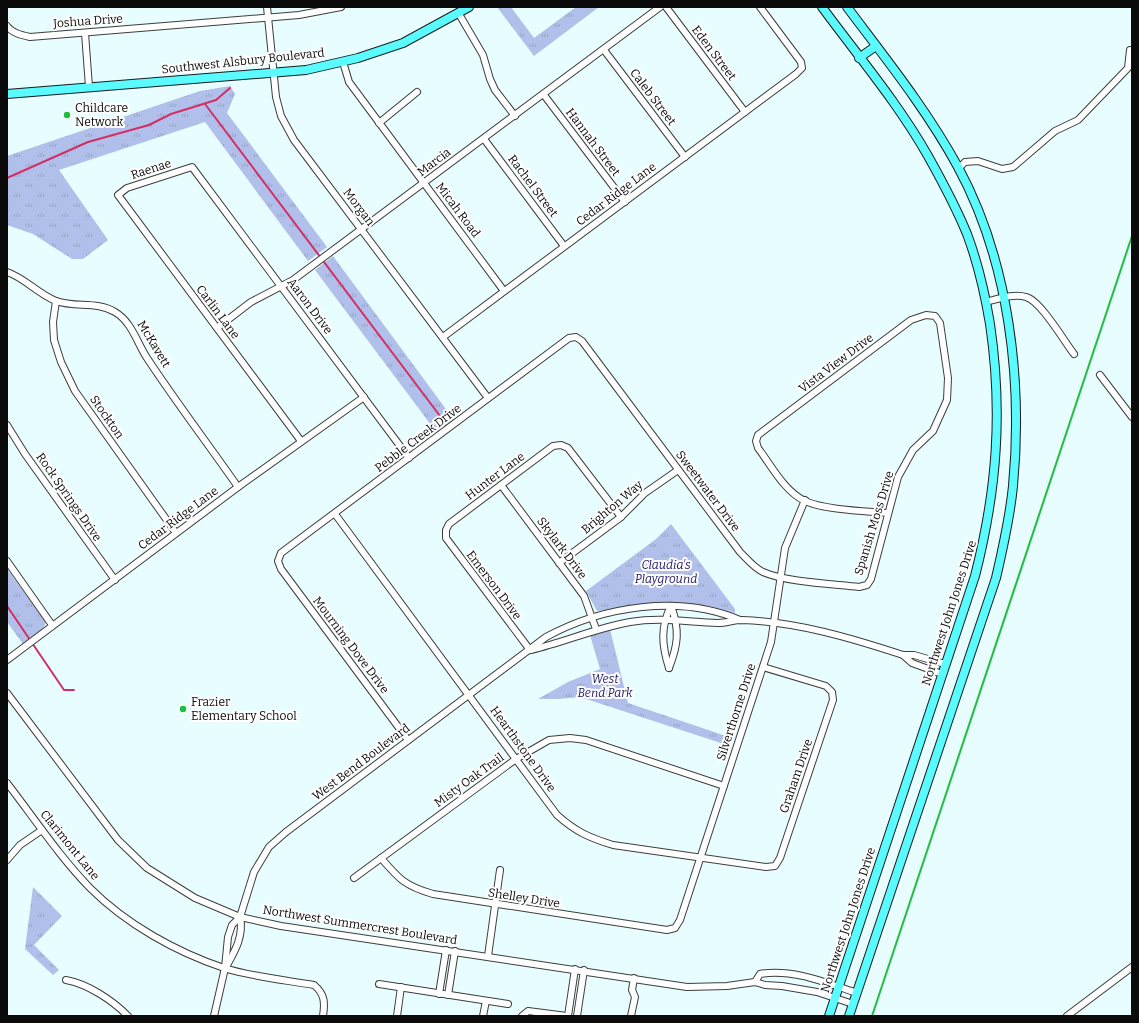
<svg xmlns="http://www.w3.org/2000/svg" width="1139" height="1023" viewBox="0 0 1139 1023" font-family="Bitter,serif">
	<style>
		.grass { fill: url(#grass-tufts) }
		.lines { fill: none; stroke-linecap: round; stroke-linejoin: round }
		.stream { stroke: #d22f66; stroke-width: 2 }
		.minor-casing { stroke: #3d3d3d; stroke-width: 8 }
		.major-casing { stroke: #1b1b1b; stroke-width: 10 }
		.minor { stroke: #fff; stroke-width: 6 }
		.major { stroke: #59fbfe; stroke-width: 8 }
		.rail { stroke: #1fbe41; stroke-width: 2 }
		.poi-dot { fill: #1fbe41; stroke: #fff; stroke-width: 1.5 }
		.labels { text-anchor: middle; stroke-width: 4; stroke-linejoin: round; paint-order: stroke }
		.street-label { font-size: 12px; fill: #0a0a0a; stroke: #fff }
		.poi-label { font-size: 12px; fill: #0a0a0a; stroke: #fff; text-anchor: start }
		.park-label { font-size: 12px; font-style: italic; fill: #1e1a63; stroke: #fff }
	</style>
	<defs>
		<pattern id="grass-tufts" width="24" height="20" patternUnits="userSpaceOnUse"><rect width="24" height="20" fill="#b1c0ea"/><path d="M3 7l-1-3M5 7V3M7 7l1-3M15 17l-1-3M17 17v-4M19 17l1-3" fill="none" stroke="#97a4c7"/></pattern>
	</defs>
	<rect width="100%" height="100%" fill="#e8fdff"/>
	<g class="grass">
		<path d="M497,7h14l23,31 42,-31h23l-65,49z"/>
		<path d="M230,86l5,8 -8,19 100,134 -19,14 -103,-139 -146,48 49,70 -25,19h-11l-39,-25 -26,-9v-69l193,-65z"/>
		<path d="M333,256l121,164 -17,13 -122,-163z"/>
		<path d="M671,524l64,85v4l-26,-7 -36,-3 -76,8 -11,-20 70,-52z"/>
		<path d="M7,569l39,53 -3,7 -20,15 -16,-22z"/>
		<path d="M610,629l18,74 104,35 -2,8 -150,-49 -21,2h-21l30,-17 32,-13 -10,-34z"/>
		<path d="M33,887l29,29 -28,29 25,25 -6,5 -28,-26z"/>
	</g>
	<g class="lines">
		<g class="stream">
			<path d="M205,104l235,312"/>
			<path d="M7,178l81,-36 61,-17 22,-11 45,-14 14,-12"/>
			<path d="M7,606l57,84h10"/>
		</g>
		<defs>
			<g id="minor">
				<path d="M267,7l9,90 5,19 13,24 194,258"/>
				<path d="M666,7l79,105"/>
				<path d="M459,14l24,41 7,24 5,11 20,26"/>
				<path d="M7,26c5,7 14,9 23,11l269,-22 42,-8"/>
				<path d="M85,33l4,54"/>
				<path d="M604,50l81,107"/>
				<path d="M343,62l6,20 155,209"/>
				<path d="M544,95l81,107"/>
				<path d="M379,123l38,-31"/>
				<path d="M484,139l80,107"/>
				<path d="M958,169l7,-7 13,-1 24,8 11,-2 42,-36 23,-11 50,-52 2,-18"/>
				<path d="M7,272c18,6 31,22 49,29 20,7 41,0 59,11 17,10 22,31 32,46 29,44 61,86 91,129"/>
				<path d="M56,301l-3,21 1,18 7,22 14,29 101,142"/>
				<path d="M986,302c12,-3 28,-9 40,-5 14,3 38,44 48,57"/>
				<path d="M217,328l34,-26 42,-22 367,-273"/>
				<path d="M443,337l353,-263 6,-6 -1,-6 -41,-55"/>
				<path d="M1100,375l32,42"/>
				<path d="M7,425l18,29 90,126"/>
				<path d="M301,441l-183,-246 9,-7 65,-21 217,291"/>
				<path d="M501,485l83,111 12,33"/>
				<path d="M335,514l222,301c19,17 33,23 56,30l153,22 9,-1 5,-8 53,-158 -1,-8 -6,-6 -63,-19"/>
				<path d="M7,561l45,64"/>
				<path d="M559,563l62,-46 24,-24 33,-23"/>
				<path d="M530,650l-84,-112v-8l3,-6 104,-78 8,-1 7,3 53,69"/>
				<path d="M531,650c34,-8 65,-22 99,-28 30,-5 58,0 88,1 8,0 16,-3 24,-3 56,2 109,18 161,35h11l31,9"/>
				<path d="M903,655l9,8 30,11"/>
				<path d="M7,660l231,-173 126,-90"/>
				<path d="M669,668c-7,-22 -9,-41 2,-62"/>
				<path d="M669,668c9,-23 11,-38 2,-62"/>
				<path d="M7,693l111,147 29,28 48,30 45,19 41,9 406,61 40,-1 28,-4 10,3 17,1 35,6 36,12"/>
				<path d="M408,740l-127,-171 -3,-8 3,-8 288,-215 7,-1 6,4 158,211c7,7 14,16 23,20 22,10 70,12 96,15l8,-2 4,-6 27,-102 15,-27 20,-19 14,-31 1,-22 -8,-55 -5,-7 -9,-1 -15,5 -153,115 -2,6 2,7c13,17 26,43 47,53 20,9 60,10 83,12"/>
				<path d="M7,783c27,35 52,73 83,105 36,36 86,64 134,80 29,9 61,12 90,17 11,9 11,18 9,31"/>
				<path d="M381,858c18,21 24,28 52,36l234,36 8,-2 5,-8 91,-278 14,-94 20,-48"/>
				<path d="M7,860l13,-15 22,-15"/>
				<path d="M354,878l162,-119 33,-19 21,-2 16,2 138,46"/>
				<path d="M488,956l12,-86"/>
				<path d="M226,967c9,-16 18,-31 14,-50"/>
				<path d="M66,980c22,4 46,20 62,36"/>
				<path d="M755,982l5,-8c32,-6 67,9 97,19"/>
				<path d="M379,984l129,20"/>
				<path d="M439,994l7,-44"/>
				<path d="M448,995l7,-44"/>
				<path d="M214,1016l11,-48 3,-31 4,-12 8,-8 14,-45 15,-25 17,-15 260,-195c57,-31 134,-43 194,-17"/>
				<path d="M397,1016l4,-29"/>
				<path d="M483,1016l3,-15"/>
				<path d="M522,1016l6,-5 39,5"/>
				<path d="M568,1016l7,-47"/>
				<path d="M577,1016l7,-46"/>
				<path d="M631,1016l4,-19 -3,-7 2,-12"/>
				<path d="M1067,1016l65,-49"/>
			</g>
			<g id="major">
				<path d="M822,7c36,49 76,96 106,149 14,25 28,51 39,78 11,29 18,60 23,90 13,88 7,166 -15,252l-146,440"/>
				<path d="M847,7c39,52 80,103 111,160 51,94 65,214 55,319 -3,31 -10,62 -17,92l-147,438"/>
				<path d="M859,58l17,-12"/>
				<path d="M7,94l299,-24 52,-12 45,-15 66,-36"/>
			</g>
		</defs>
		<use href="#minor" class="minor-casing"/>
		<use href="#major" class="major-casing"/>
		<use href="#minor" class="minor"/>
		<use href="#major" class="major"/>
		<path class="rail" d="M872,1016l260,-780"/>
	</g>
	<g class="poi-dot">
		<circle cx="67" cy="115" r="4"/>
		<circle cx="183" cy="709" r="4"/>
	</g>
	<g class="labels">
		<g class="street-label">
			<text transform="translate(88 21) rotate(-4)" y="4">Joshua Drive</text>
			<text transform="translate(714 53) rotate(53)" y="4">Eden Street</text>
			<text transform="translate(243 61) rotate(-6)" y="4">Southwest Alsbury Boulevard</text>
			<text transform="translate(653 97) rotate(53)" y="4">Caleb Street</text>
			<text transform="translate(593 142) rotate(53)" y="4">Hannah Street</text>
			<text transform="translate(434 162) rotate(-37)" y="4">Marcia</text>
			<text transform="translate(151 169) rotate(-18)" y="4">Raenae</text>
			<text transform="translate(533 186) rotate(53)" y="4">Rachel Street</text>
			<text transform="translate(616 194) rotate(-37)" y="4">Cedar Ridge Lane</text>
			<text transform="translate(359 207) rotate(53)" y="4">Morgan</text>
			<text transform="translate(458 210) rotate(53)" y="4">Micah Road</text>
			<text transform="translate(310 306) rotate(53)" y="4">Aaron Drive</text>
			<text transform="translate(218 312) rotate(53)" y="4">Carlin Lane</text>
			<text transform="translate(154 344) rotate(59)" y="4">McKavett</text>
			<text transform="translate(836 363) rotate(-37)" y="4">Vista View Drive</text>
			<text transform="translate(107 417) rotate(55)" y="4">Stockton</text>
			<text transform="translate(418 438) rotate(-37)" y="4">Pebble Creek Drive</text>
			<text transform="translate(495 476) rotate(-37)" y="4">Hunter Lane</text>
			<text transform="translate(708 491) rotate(53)" y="4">Sweetwater Drive</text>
			<text transform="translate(69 497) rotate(55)" y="4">Rock Springs Drive</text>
			<text transform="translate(612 507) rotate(-40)" y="4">Brighton Way</text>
			<text transform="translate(178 518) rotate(-37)" y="4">Cedar Ridge Lane</text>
			<text transform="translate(874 523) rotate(-73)" y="4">Spanish Moss Drive</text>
			<text transform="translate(562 548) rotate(53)" y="4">Skylark Drive</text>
			<text transform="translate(494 585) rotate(53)" y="4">Emerson Drive</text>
			<text transform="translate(949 613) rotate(-72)" y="4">Northwest John Jones Drive</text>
			<text transform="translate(351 645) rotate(53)" y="4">Mourning Dove Drive</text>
			<text transform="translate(736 712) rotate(-72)" y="4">Silverthorne Drive</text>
			<text transform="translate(523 749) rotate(54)" y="4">Hearthstone Drive</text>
			<text transform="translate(361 762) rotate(-37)" y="4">West Bend Boulevard</text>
			<text transform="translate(796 776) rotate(-71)" y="4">Graham Drive</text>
			<text transform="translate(469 780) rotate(-36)" y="4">Misty Oak Trail</text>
			<text transform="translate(70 845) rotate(51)" y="4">Clarimont Lane</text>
			<text transform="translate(524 898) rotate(9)" y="4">Shelley Drive</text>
			<text transform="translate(848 920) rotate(-72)" y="4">Northwest John Jones Drive</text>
			<text transform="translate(360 925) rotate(9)" y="4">Northwest Summercrest Boulevard</text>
		</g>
		<g class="poi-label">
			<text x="75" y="112">Childcare<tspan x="75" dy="14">Network</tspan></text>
			<text x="191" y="706">Frazier<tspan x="191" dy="14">Elementary School</tspan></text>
		</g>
		<g class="park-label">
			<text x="666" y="569">Claudia's<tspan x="666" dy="14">Playground</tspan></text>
			<text x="605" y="683">West<tspan x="605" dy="14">Bend Park</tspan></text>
		</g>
	</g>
	<rect width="1139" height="1023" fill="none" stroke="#0a0a0a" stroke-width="16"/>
</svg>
